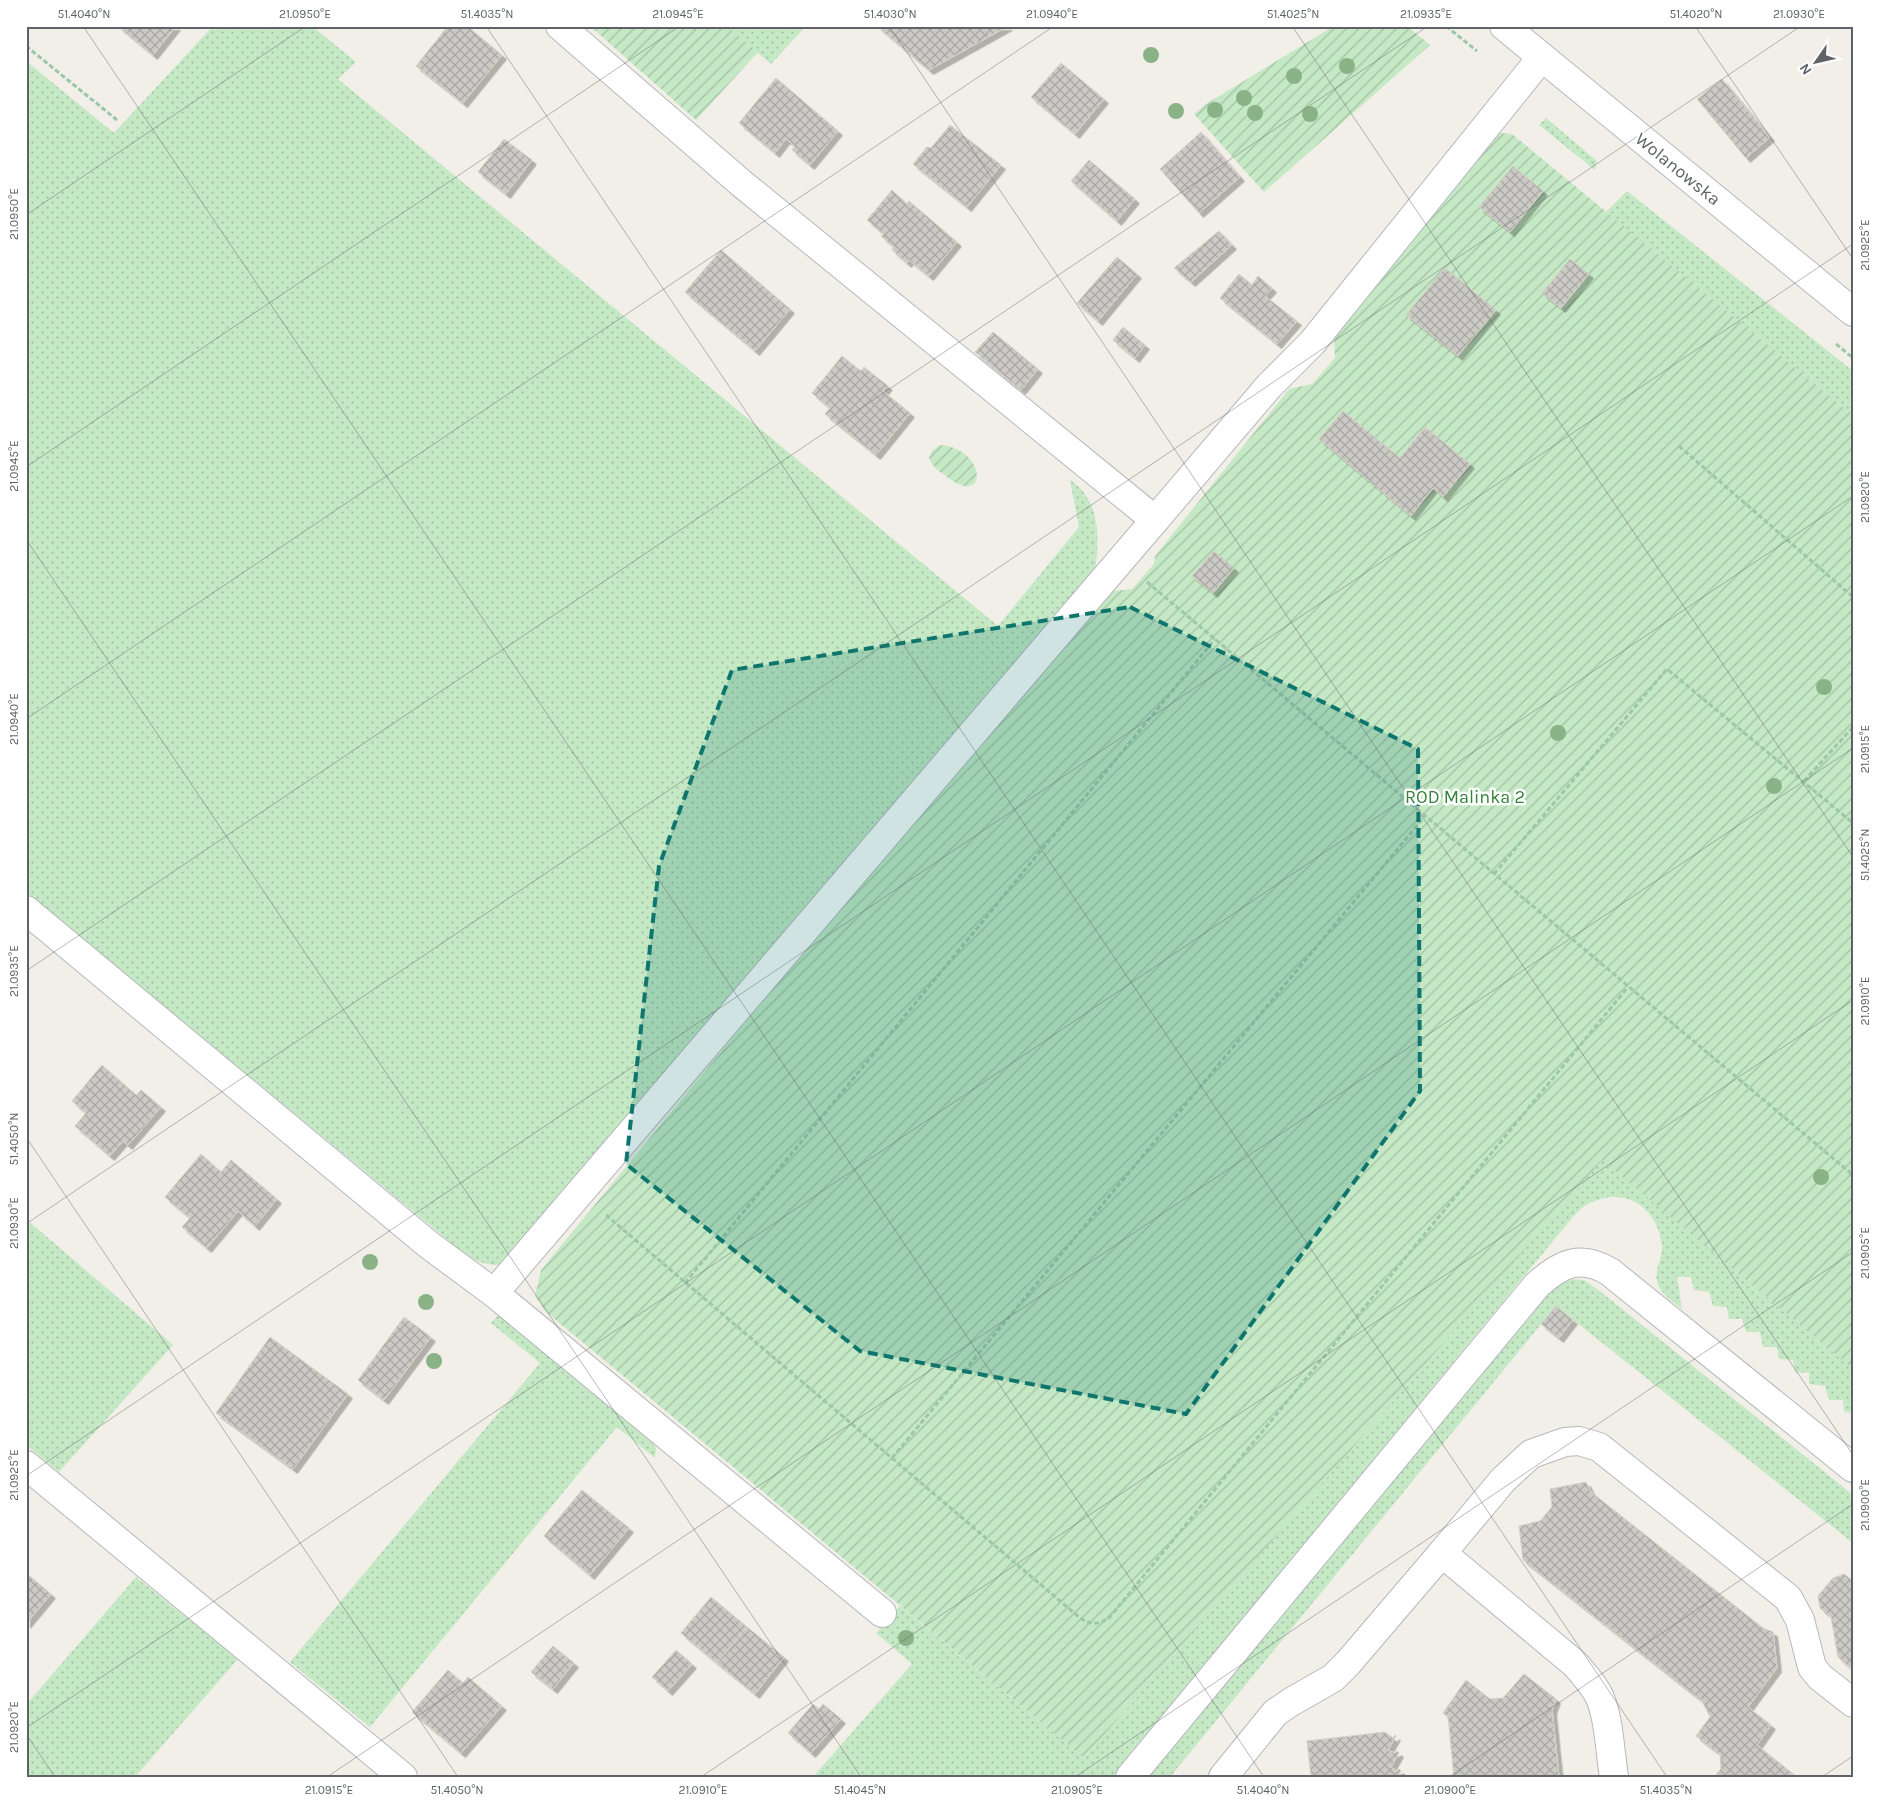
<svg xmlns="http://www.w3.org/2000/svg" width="1879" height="1803" viewBox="0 0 1879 1803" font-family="Karla,sans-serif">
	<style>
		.grass { fill: url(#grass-dots) }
		.garden { fill: url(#garden-furrows) }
		.building { fill: url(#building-cross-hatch); stroke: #d6d1c6; filter: url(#shadow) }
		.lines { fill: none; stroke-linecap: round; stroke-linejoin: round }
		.minor-casing { stroke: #b5b8bc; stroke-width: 30 }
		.path { stroke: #9cc7a9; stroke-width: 3; stroke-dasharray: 5 2.5; stroke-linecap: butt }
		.minor { stroke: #fff; stroke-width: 28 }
		.tree { fill: #89b387 }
		.marked { fill: #0f766e; fill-opacity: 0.2; stroke: #0f766e; stroke-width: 4; stroke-dasharray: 10 6; stroke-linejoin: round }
		.ticks { fill: none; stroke: #5f6368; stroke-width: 1; stroke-opacity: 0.45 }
		.labels { text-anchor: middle; stroke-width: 5; stroke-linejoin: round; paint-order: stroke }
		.street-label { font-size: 18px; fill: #5f6368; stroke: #fff }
		.park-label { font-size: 18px; fill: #348238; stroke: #fff }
		.neatline { fill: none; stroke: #5f6368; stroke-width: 2 }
		.ticks-label { font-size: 12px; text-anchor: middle; fill: #5f6368 }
	</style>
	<defs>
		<pattern id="grass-dots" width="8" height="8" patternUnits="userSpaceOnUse" patternTransform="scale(1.25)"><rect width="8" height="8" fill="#c5e8c5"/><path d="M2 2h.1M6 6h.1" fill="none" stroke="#a3c0a4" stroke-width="1.8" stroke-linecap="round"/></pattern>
		<pattern id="garden-furrows" width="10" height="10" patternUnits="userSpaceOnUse" patternTransform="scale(1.25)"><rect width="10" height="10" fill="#c5e8c5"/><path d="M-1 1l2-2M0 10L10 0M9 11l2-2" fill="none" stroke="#a3c0a4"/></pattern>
		<pattern id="building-cross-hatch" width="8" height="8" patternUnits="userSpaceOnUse" patternTransform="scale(1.25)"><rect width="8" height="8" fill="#cccac5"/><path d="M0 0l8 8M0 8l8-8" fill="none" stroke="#a9a8a4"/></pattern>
		<filter id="shadow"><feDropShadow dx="4.5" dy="4.5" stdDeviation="0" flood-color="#0004"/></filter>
	</defs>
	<rect width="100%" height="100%" fill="#f1efe8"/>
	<g class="grass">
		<path d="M213,26h99l44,36 -18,17 660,547 81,-99 -9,-47c30,19 30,58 25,89l-592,696c-15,1 -25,-3 -37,-10l-440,-363v-831l88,72z"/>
		<path d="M726,26h80l-35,38z"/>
		<path d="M1546,118l51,43 -2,9 -56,-45z"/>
		<path d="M1627,191l226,180v44l-247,-203z"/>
		<path d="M1602,1159l251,210v44l-9,-1 -1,-12h-14l-4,-14 -16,-2v-11l-14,-1 -2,-12 -14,-1 -2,-12h-14l-3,-15h-14l-4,-13h-13l-2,-12 -14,-1 -4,-14 -15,-2 -3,-13h-14l5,32c-8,-7 -23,-16 -25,-28 -3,-12 7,-25 5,-37 -6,-38 -37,-58 -72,-41 -11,5 -20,18 -28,27l-449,547h-300l99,-113 -36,-31 24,-27 184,152z"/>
		<path d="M26,1219l147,126 -114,127 -33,-27z"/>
		<path d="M1569,1279l15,1 17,12 252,203v48l-297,-237 -386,471h-24l411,-495z"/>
		<path d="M501,1312l148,123 7,13 -1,10 -38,-31 -247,300 -80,-65 250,-299 -49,-40z"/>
		<path d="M136,1577l102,82 -103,118h-109v-72z"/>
	</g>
	<g class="garden">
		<path d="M590,26h136l32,26 -62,68z"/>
		<path d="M1334,26h73l23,19 -166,147 -70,-78 12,-10z"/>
		<path d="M1492,132l20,2 341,281v954l-251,-209 -518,598 -539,-447 -10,-15 6,-26 324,-393 240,-277 9,-9 18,-2 22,-25 1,-8 134,-167 23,-5 23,-26 -1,-24z"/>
		<path d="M940,445c47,3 49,64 7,32 -8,-6 -14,-9 -18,-19l3,-7z"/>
	</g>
	<g class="building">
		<path d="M118,26h58l-23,29z"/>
		<path d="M448,26h19l35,29 -39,48 -47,-37z"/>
		<path d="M877,26h131l-79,44z"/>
		<path d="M1061,63l43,36 -29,35 -44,-37z"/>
		<path d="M776,78l62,53 -28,34 -18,-15 3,-4 -9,-7 -11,14 -36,-30z"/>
		<path d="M1722,79l48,58 -24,21 -49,-59z"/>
		<path d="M950,125l51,40 -34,42 -54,-43 14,-17 4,1z"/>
		<path d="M1201,132l39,45 -41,36 -39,-44z"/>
		<path d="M504,139l28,21 -26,34 -28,-22z"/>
		<path d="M1089,160l46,39 -18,22 -46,-40z"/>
		<path d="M1513,166l30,25 -33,41 -31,-25z"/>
		<path d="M892,190l15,14 2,-3 48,41 -28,34 -20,-16 -2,3 -15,-13 2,-3 -13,-11 3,-2 -17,-14z"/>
		<path d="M1219,231l13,14 -41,37 -17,-14z"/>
		<path d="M721,250l69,59 -35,42 -70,-59z"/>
		<path d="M1117,257l20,17 -39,47 -21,-18z"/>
		<path d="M1570,259l19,15 -28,34 -19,-15z"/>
		<path d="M1445,268l51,42 -38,46 -52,-41z"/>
		<path d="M1239,274l13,11 6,-9 14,12 -7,8 32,25 -20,23 -57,-46z"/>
		<path d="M1123,327l22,18 -10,13 -22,-18z"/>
		<path d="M993,332l45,37 -17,21 -46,-38z"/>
		<path d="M842,356l19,15 3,-4 24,19 -5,5 27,22 -34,42 -51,-41 5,-6 -18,-15z"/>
		<path d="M1343,411l57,47 25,-31 45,37 -27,33 -10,-9 -22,28 -92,-77z"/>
		<path d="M1214,551l20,17 -21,25 -21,-17z"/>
		<path d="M102,1065l34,30 5,-5 20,17 -33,38 -5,-4 -13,15 -35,-30 11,-13 -14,-12z"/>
		<path d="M201,1154l20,18 10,-12 46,39 -22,27 -17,-15 -31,37 -25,-21 8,-9 -25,-21z"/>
		<path d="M1556,1306l17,14 -14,18 -18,-14z"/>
		<path d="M404,1317l27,20 -47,63 -26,-20z"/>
		<path d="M270,1337l78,57 -55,75 -77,-56z"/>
		<path d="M1586,1482l5,10 172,136 10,4 4,36 -29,39 23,18 -14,20 40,32h-83l7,-8 -1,-15 -24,-18 14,-19 -8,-16 -179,-141 -4,-34 21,-5 12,-14 -2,-18z"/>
		<path d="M582,1490l47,38 -39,47 -46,-39z"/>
		<path d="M26,1573l25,21 -25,30z"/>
		<path d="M1844,1574l9,7v89l-15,-13 -7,-40 -11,-9 -2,-12 15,-18z"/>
		<path d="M711,1597l36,30 -30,36 -36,-30z"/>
		<path d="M747,1627l37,30 -29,37 -38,-31z"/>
		<path d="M553,1646l21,17 -21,26 -22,-17z"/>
		<path d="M676,1650l16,14 -24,27 -16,-14z"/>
		<path d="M448,1670l15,13 5,-6 34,29 -41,47 -49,-41z"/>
		<path d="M1524,1674l32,25 -4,11 7,67h-105l-6,-60 -5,-4 23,-33 24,19 13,-1z"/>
		<path d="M813,1704l6,5 4,-5 18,15 -30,34 -23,-20z"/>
		<path d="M1385,1732l8,6 2,-3 1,1 -8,14 7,3 2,-2 2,2 -8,14 6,4 2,-2 2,2 -4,6h-86l-4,-36z"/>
	</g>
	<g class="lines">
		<defs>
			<g id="minor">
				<path d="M560,26l181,157 414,337 114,-134 43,-43 230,-286"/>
				<path d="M1504,26l349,286"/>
				<path d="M26,910l403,335 65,48 388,320"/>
				<path d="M494,1293l661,-773"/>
				<path d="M26,1465l377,312"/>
				<path d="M1442,1553l61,-73 28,-26 34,-12 14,-1 20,6 189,151 12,22 12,47 8,10 33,26"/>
				<path d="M1130,1777l407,-492c24,-22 44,-31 73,-13l243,196"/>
				<path d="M1223,1777l52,-64 16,-11 42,-24 15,-15 94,-110 133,111c8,9 16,18 22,28 12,20 13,61 17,85"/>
			</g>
		</defs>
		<use href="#minor" class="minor-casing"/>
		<g class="path">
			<path d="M1446,26l31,25"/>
			<path d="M26,46l91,74"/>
			<path d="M1836,344l17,14"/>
			<path d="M1679,446l174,151"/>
			<path d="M1147,582l706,593"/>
			<path d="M1804,781l49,-54"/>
			<path d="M1494,874l173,-205 186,154"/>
			<path d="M606,1215l474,403c11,7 18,7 29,0l519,-631"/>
			<path d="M685,1283l530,-644"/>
			<path d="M892,1458l533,-642"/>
		</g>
		<use href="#minor" class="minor"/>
	</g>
	<g class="tree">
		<circle cx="1151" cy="55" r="8"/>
		<circle cx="1347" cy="66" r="8"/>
		<circle cx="1294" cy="76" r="8"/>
		<circle cx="1244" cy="98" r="8"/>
		<circle cx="1215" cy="110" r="8"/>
		<circle cx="1176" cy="111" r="8"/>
		<circle cx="1255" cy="113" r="8"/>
		<circle cx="1310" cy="114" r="8"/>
		<circle cx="1824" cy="687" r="8"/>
		<circle cx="1558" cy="733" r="8"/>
		<circle cx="1774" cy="786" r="8"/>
		<circle cx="1821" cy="1177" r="8"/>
		<circle cx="370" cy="1262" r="8"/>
		<circle cx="426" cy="1302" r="8"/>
		<circle cx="434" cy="1361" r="8"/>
		<circle cx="906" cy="1638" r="8"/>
	</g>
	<path class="marked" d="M1130,607l288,142 2,342 -234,323 -326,-63 -234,-187 33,-298 73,-196z"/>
	<path class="ticks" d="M83,26l1181,1751M486,26l1181,1751M889,26l964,1429M1292,26l561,831M1695,26l158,233M26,215l280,-189M26,467l654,-441M26,539l835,1238M26,719l1028,-693M26,971l1402,-945M26,1137l432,640M26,1224l1775,-1198M26,1476l1827,-1232M26,1728l1827,-1232M26,1734l29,43M327,1777l1526,-1029M701,1777l1152,-777M1075,1777l778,-525M1449,1777l404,-273M1822,1777l31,-21"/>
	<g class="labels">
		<g class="street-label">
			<text transform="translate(1678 169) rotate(39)" y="6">Wolanowska</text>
		</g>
		<g class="park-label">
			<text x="1465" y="803">ROD Malinka 2</text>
		</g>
	</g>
	<rect width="1879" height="1803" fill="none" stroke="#ffffff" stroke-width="55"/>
	<g transform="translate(1816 62) rotate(236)" stroke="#ffffff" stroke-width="4" paint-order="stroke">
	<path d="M0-4L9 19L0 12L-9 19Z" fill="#5f6368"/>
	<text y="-8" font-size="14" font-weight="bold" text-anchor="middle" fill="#5f6368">N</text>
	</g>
	<rect x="28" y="28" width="1824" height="1748" class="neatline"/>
	<g class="ticks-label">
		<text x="84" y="18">51.4040°N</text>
		<text x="305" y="18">21.0950°E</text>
		<text x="487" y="18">51.4035°N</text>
		<text x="678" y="18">21.0945°E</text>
		<text x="890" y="18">51.4030°N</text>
		<text x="1052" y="18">21.0940°E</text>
		<text x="1293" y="18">51.4025°N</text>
		<text x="1426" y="18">21.0935°E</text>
		<text x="1696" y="18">51.4020°N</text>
		<text x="1799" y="18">21.0930°E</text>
		<text transform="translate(14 214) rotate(-90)" y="4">21.0950°E</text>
		<text transform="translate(1865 245) rotate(-90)" y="4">21.0925°E</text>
		<text transform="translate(14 466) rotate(-90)" y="4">21.0945°E</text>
		<text transform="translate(1865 497) rotate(-90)" y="4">21.0920°E</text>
		<text transform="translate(14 719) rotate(-90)" y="4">21.0940°E</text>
		<text transform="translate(1865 749) rotate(-90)" y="4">21.0915°E</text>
		<text transform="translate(1865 855) rotate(-90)" y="4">51.4025°N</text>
		<text transform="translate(14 971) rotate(-90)" y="4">21.0935°E</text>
		<text transform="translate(1865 1001) rotate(-90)" y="4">21.0910°E</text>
		<text transform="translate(14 1139) rotate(-90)" y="4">51.4050°N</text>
		<text transform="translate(14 1223) rotate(-90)" y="4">21.0930°E</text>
		<text transform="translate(1865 1253) rotate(-90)" y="4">21.0905°E</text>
		<text transform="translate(14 1475) rotate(-90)" y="4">21.0925°E</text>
		<text transform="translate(1865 1505) rotate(-90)" y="4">21.0900°E</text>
		<text transform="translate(14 1727) rotate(-90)" y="4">21.0920°E</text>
		<text x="329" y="1794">21.0915°E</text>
		<text x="457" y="1794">51.4050°N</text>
		<text x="703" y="1794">21.0910°E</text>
		<text x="860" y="1794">51.4045°N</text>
		<text x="1077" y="1794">21.0905°E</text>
		<text x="1263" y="1794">51.4040°N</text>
		<text x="1450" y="1794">21.0900°E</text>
		<text x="1666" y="1794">51.4035°N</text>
	</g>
</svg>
